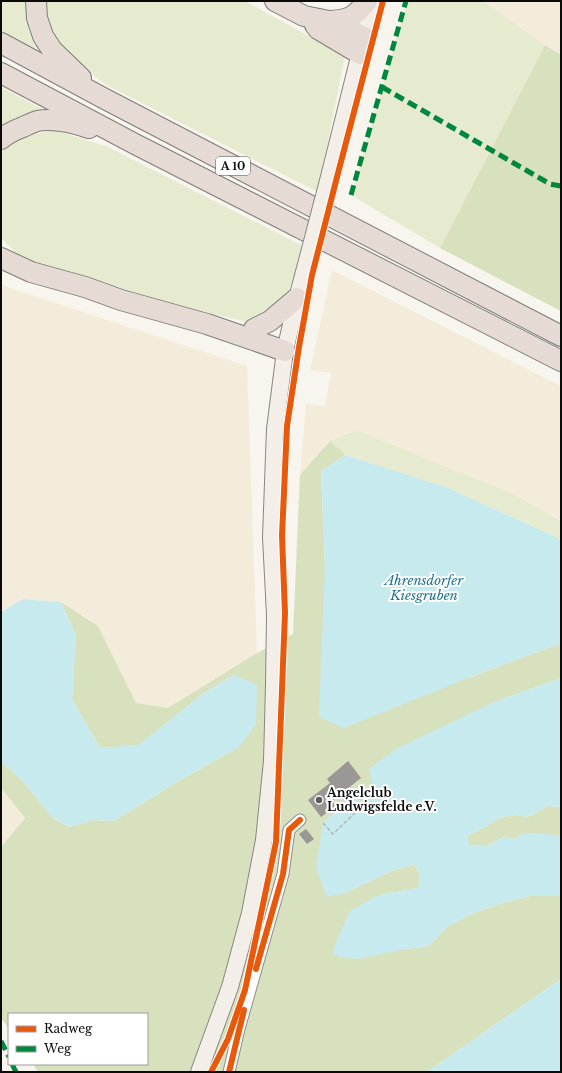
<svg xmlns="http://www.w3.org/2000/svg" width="562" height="1073" viewBox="0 0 562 1073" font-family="'Libre Baskerville',serif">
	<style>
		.farmland { fill: #f4ecdb }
		.green { fill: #e6ebcf }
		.forest { fill: #d8e1be }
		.water { fill: #c7eaef }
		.building { fill: #9a9794 }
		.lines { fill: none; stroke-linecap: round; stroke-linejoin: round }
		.minor-casing { stroke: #918f8d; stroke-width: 13 }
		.secondary-casing { stroke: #888683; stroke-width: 18 }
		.motorway-casing { stroke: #7e7d7a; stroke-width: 22 }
		.path { stroke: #b7b6b5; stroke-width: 1.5; stroke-dasharray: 4 2; stroke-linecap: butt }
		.minor { stroke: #fefdfc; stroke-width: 11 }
		.secondary { stroke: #f3efe8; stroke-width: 16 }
		.motorway { stroke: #e6dad4; stroke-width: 20 }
		.secondary-bridge-casing { stroke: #888683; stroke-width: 18; stroke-linecap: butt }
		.secondary-bridge { stroke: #f3efe8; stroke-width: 16 }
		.quiet { stroke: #00873e; stroke-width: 5; stroke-dasharray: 10 5; stroke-linecap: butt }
		.cycleway-casing { stroke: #fff; stroke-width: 8 }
		.cycleway { stroke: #e8590c; stroke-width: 6 }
		.poi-dot { fill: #5d5c5a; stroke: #fff; stroke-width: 1.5 }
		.labels { text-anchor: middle; stroke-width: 4; stroke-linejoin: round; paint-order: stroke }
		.shield { fill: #fff; stroke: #545454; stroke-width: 1 }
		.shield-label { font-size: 11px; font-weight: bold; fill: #0a0a0a }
		.poi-label { font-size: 12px; font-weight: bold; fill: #0a0a0a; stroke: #fff; text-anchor: start }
		.water-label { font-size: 13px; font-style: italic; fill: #20758e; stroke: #fff }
	</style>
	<rect width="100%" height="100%" fill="#f8f4ee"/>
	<g class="farmland">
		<path d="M483,1h78v54l-16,-10z"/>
		<path d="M332,270l229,116v135l-48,-27 -156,-64 -27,11 -30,34 6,-71 19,2 6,-33 -21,-3z"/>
		<path d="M1,285l246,81 10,287 -89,55 -32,-5 -38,-77 -37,-24 -38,-3 -22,13z"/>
		<path d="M1,788l24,30 -24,29z"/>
	</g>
	<g class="green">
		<path d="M1,1h29l16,53 -18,-7 -27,-14z"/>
		<path d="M46,1h199l100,55 -27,136 -212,-107 -46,-37 -15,-33z"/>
		<path d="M407,1h76l62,44 -105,203 -89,-53z"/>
		<path d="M1,87l47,25 -47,21z"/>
		<path d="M54,130l54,17 197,100 -7,22 -16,36 -27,19 -81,-20 -152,-45 -21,-21v-86l7,-11z"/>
		<path d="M357,430l156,64 48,27v20l-5,-4 -108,-49 -102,-33 -16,-14z"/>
	</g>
	<g class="forest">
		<path d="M545,45l16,10v256l-121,-63z"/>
		<path d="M330,441l16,14 -25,16 4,92 143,115 93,-35v35l-69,25 -118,88 -10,12 -19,90 47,-22 22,-7 6,10 -1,14 -41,7 27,54 24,-3 19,-20 26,-13 25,-9 31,-8h31v83l-134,93h-389l-5,-8h114v-50h-138v15l-8,-11v-171l24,-29 -24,-30v-26l18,15 35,42 15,8 24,-7 21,1 68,-42 57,-32 -5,-72 -30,18 -66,53 -38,2 -28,-48 4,-64 -15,-34 37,24 38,77 32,5 89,-55 36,-19 7,-159z"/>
		<path d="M547,806l14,1v29l-38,-2 -9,5 -11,-2 -16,9 -19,-1v-9l34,-19 15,-2 10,2 7,-3z"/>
	</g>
	<g class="water">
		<path d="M346,455l102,33 108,49 5,4v102l-93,35 -124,50 -25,-11 6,-154 -4,-92z"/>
		<path d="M23,599l38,3 15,34 -4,64 28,48 38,-3 66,-52 30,-18 23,10 -1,39 -17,23 -57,32 -68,42 -21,-1 -24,7 -15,-8 -35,-42 -18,-15v-150z"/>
		<path d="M561,678v129l-14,-1 -13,8 -7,3 -10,-2 -15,2 -34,19 1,9 18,1 16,-9 11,2 9,-5 13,-1 25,3v60h-31l-31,8 -25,9 -26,13 -19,20 -24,3 -47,10 -18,-2 -7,-4 3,-11 14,-31 28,-16 41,-7 1,-14 -6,-10 -22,7 -47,22 -18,4 -11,-29 7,-45 30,-27 11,7 10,-12 -5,-22 27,-20 96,-46z"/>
		<path d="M561,979v93h-134z"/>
	</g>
	<g class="building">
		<path d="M348,761l13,17 -29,23 4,5 -15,11 -13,-17 22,-17 -3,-4z"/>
		<path d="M306,829l8,10 -7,5 -8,-10z"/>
	</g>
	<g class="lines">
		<defs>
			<path id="minor" d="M229,1072l10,-43 44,-155 6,-44 11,-10"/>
			<g id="secondary">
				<path d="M330,173l43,-172"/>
				<path d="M199,1072l31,-85 20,-74 14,-73 8,-79 2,-76 1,-70 -4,-78 4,-108 10,-78 12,-53 7,-26"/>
			</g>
			<g id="motorway">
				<path d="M36,1l1,17 6,18 9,14 29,28"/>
				<path d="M275,1l29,15 25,5 35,16"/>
				<path d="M329,21c20,-1 26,-4 38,-20"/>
				<path d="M315,25l3,4 42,25"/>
				<path d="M1,43l104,56 456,237"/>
				<path d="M1,73l134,71 426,217"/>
				<path d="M1,139c6,-5 14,-9 22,-12 4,-2 9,-4 14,-6 17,-3 37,2 52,7"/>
				<path d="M1,258l30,14 54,15 36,13 86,24 78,27"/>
				<path d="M254,329l16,-8 27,-23"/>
			</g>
		</defs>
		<use href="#minor" class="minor-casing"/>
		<use href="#secondary" class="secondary-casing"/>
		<use href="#motorway" class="motorway-casing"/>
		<path class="path" d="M323,823l10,11 26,-25"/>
		<use href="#minor" class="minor"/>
		<use href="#secondary" class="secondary"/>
		<use href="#motorway" class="motorway"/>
		<defs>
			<path id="secondary-bridge" d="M304,272l26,-99"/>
		</defs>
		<use href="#secondary-bridge" class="secondary-bridge-casing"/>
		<use href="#secondary-bridge" class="secondary-bridge"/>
		<g class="quiet">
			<path d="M382,87l168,97 11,2"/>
			<path d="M351,195l55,-194"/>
			<path d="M1,1041l8,16"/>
			<path d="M12,1064l4,8"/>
		</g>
		<defs>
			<g id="cycleway">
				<path d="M256,969l27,-95 6,-44 11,-10"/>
				<path d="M211,1072l17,-33 17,-49 31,-148 9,-229 -3,-77 5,-110 12,-79 13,-72 25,-98 46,-176"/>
				<path d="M229,1072l15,-62"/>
			</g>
		</defs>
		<use href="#cycleway" class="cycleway-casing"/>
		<use href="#cycleway" class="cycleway"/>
	</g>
	<circle class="poi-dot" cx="319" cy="800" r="4"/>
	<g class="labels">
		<rect class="shield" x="216" y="157" width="34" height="18" rx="3"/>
		<g class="shield-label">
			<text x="233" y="170">A 10</text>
		</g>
		<g class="poi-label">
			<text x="327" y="797">Angelclub<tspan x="327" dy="14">Ludwigsfelde e.V.</tspan></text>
		</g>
		<g class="water-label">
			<text x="424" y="585">Ahrensdorfer<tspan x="424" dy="15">Kiesgruben</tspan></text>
		</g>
	</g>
	<rect width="562" height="1073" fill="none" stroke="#0a0a0a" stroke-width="4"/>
	<rect x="8" y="1013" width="140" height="52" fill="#ffffff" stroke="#9d9d9d"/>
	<rect x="16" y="1026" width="20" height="6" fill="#e8590c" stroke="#9d9d9d"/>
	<text x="44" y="1033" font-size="12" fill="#0a0a0a">Radweg</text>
	<rect x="16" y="1046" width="20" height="6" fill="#00873e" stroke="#9d9d9d"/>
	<text x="44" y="1053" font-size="12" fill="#0a0a0a">Weg</text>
</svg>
